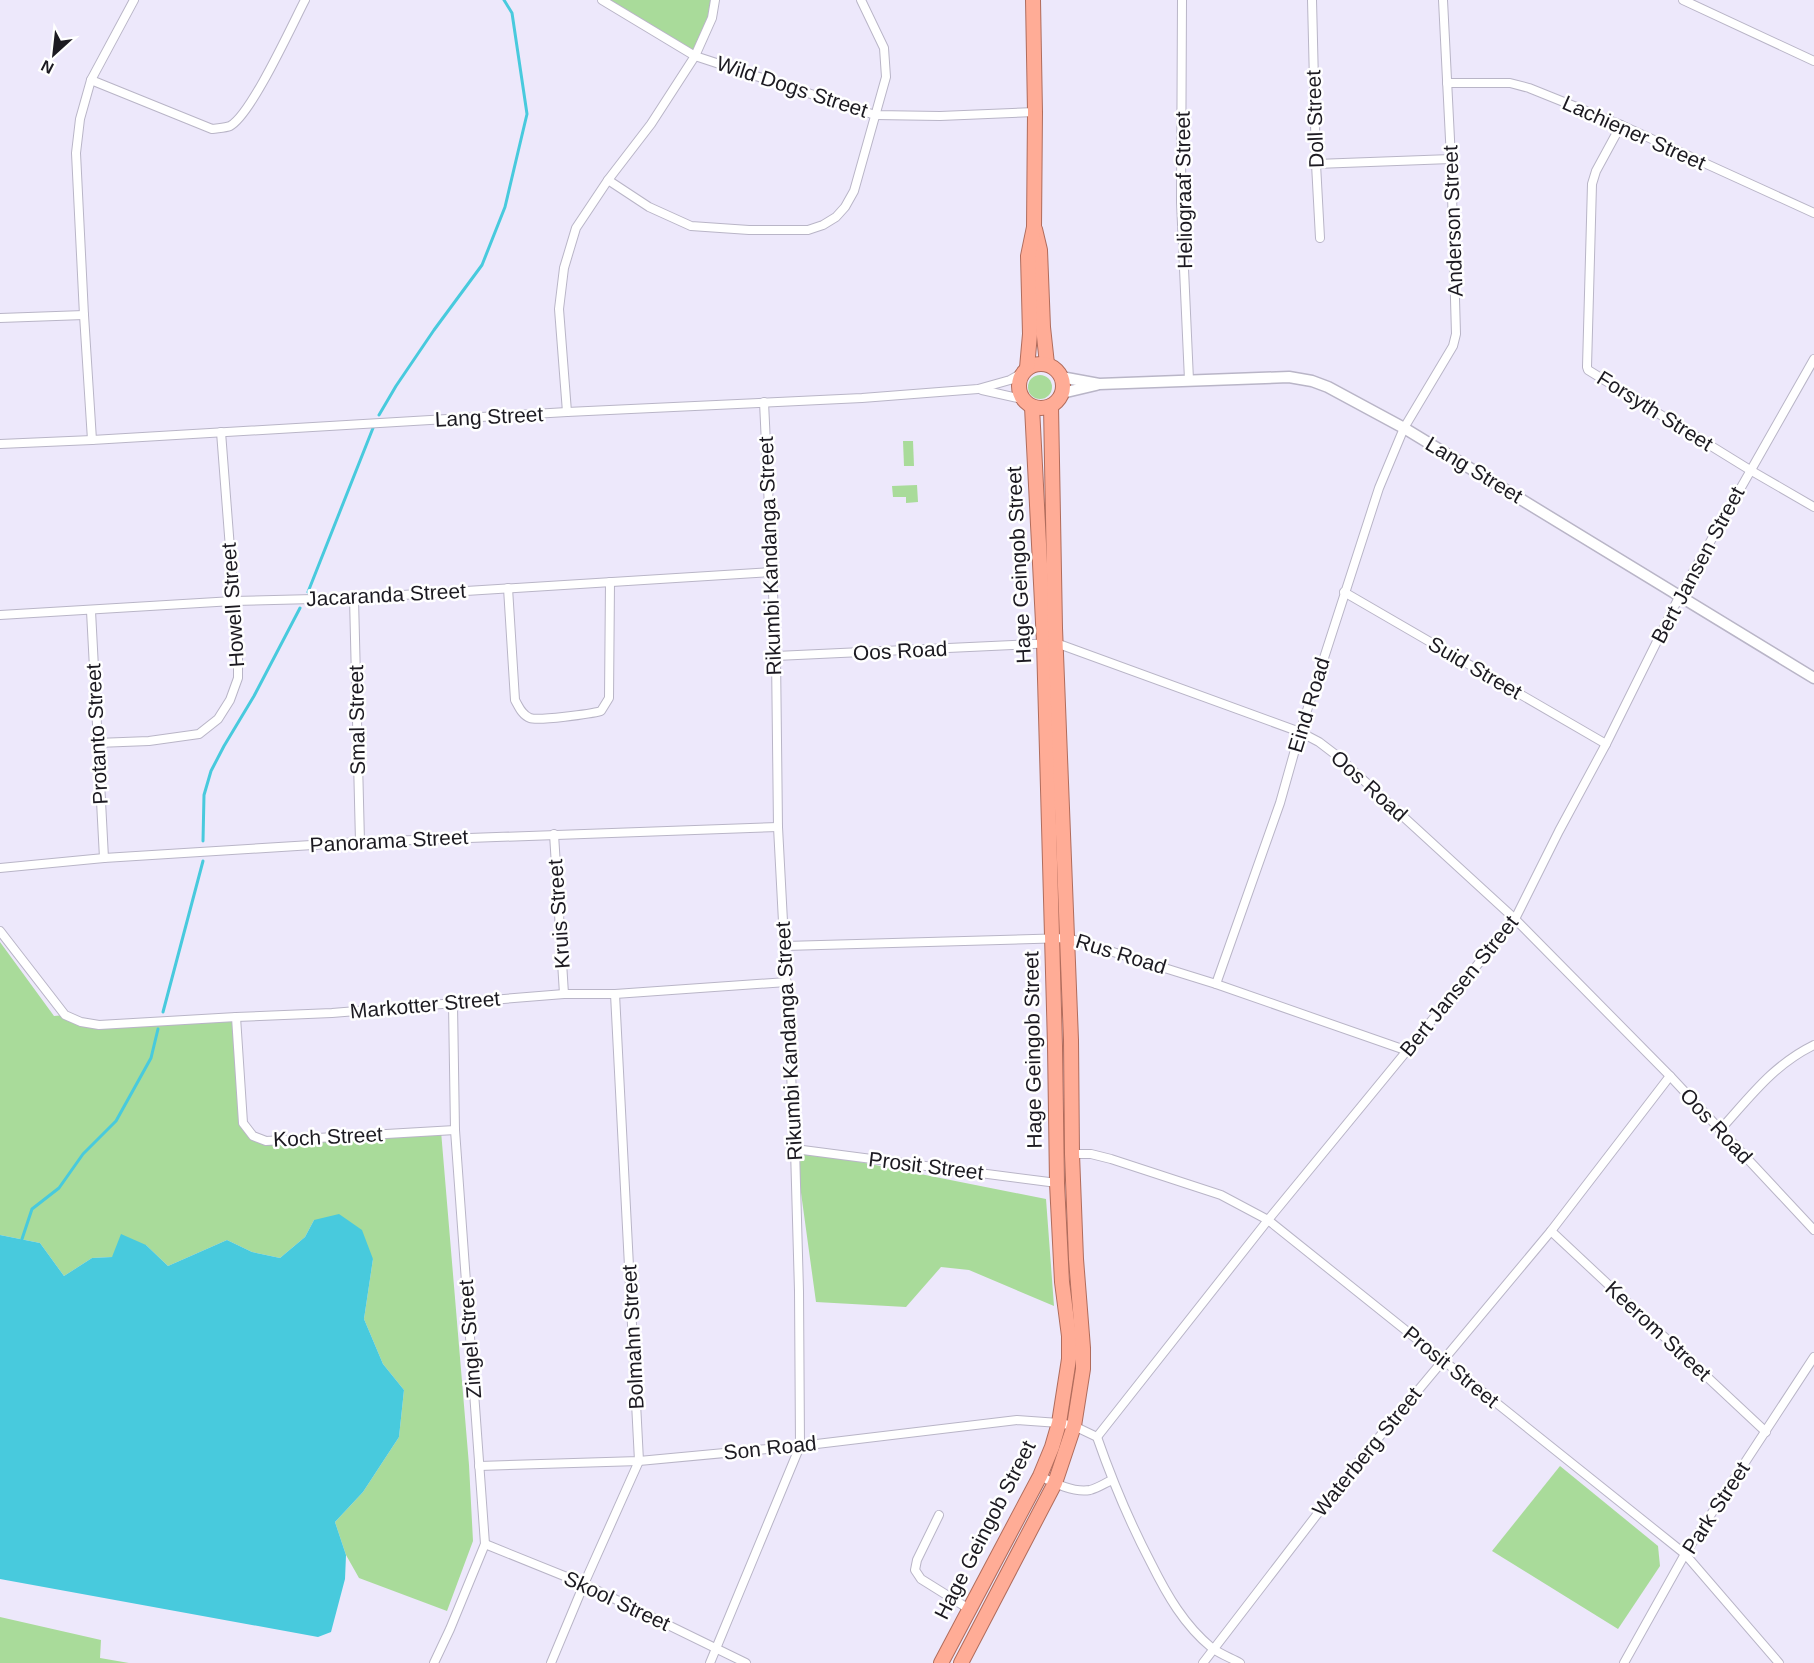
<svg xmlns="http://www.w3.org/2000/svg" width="1814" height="1663" viewBox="0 0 1814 1663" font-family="Helvetica,sans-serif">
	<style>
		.green { fill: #a9db9a }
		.water { fill: #48cadd }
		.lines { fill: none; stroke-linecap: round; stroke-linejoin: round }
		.stream { stroke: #48cadd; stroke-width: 3 }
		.minor-casing { stroke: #b9b5c7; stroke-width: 10 }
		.tertiary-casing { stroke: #b9b5c7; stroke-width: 13 }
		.trunk-casing { stroke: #b06c5c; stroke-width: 16 }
		.minor { stroke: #fff; stroke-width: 8 }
		.tertiary { stroke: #fff; stroke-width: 10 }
		.trunk { stroke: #ffac96; stroke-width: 14 }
		.labels { text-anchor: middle; stroke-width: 5; stroke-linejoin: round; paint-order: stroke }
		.street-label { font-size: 21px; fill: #1c1a21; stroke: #fff }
	</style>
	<rect width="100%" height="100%" fill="#ede8fb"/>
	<g class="green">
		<path d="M602,0h113l-20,56z"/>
		<circle cx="1040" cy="387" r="12"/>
		<path d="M903,441h10l1,25h-10z"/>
		<path d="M917,485l1,17 -12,1v-6h-13l-1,-11z"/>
		<path d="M0,942l54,74 11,-1 16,7 155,-5 7,106 23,18 175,-10 28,334 4,76 -26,70 -88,-33 -13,-23 -11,-33 28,-30 36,-55 5,-47 -21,-26 -19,-45 9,-60 -59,-39 -9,17 -25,21 -28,-6 -25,-12 -59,26 -22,-21 -34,12 -20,1 -28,18 -24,-33 -40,-8z"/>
		<path d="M795,1149l251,50 8,107 -85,-36 -28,-3 -35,40 -90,-5z"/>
		<path d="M1560,1466l98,80 2,20 -42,63 -126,-78z"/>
		<path d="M0,1617l101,23 -1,18 29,5h-129z"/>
	</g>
	<path class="water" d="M339,1214l23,16 11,29 -9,60 19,45 21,26 -5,47 -36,55 -28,30 11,33 -1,24 -14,53 -13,5 -318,-58v-344l40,8 24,33 28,-18 20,-1 9,-23 25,11 22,21 59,-26 25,12 28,6 25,-21 9,-17z"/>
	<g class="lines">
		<g class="stream">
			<path d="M379,415l17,-29 38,-56 48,-65 23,-58 22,-93 -15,-101 -8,-13"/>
			<path d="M308,592l65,-164"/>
			<path d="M203,841l1,-46 7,-24 13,-25 30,-50 46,-88"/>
			<path d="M163,1012l40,-151"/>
			<path d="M22,1239l10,-30 27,-21 24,-34 33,-33 35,-63 7,-29"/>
		</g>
		<defs>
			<g id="minor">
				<path d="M602,0l93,56 180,59 65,1 95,-4"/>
				<path d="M1182,0l-1,202 8,178"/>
				<path d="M1312,0l4,164 4,74"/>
				<path d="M1683,0l131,61"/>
				<path d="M91,80l121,49c5,-1 13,-1 18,-3 21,-11 62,-101 75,-126"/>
				<path d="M1447,83h63l19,5 92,37 193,88"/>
				<path d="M1621,125l-25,46 -4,13 -5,183 1,3 162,100 64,37"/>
				<path d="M1316,164l135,-5"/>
				<path d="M608,180l41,27 42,19 58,4h59l15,-5 13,-8 9,-10 9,-16 32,-114 -2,-29 -23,-48"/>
				<path d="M0,318l84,-3"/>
				<path d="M982,390l40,9"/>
				<path d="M567,412l-8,-103 5,-41 12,-40 32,-48 43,-56 44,-68 17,-38 3,-18"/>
				<path d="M92,440l-8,-125 -8,-162 4,-34 11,-39 43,-80"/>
				<path d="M0,444l92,-4 475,-28 295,-14 116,-9 32,-9 12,-7"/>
				<path d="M508,588l7,112c4,7 7,15 15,18 8,3 61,-4 71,-7l8,-13 1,-116"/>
				<path d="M1344,592l262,152"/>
				<path d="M354,598l6,244"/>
				<path d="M91,611l13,247"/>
				<path d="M0,615l233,-14 121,-3 417,-26"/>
				<path d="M776,656l280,-13 244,89 19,10 17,13 179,164 155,157 144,154"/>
				<path d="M97,743l52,-2 50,-7 19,-15 12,-19 8,-22v-26l-17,-220"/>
				<path d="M554,834l10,160"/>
				<path d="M0,868l104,-10 256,-16 418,-15"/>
				<path d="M0,931l65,84 16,7 18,3 137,-8 96,-4 232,-19h51l172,-12"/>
				<path d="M785,946l283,-8 148,46 192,67"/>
				<path d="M1216,984l64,-181 20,-71 79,-244 25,-60 49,-82 3,-12 -5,-175 -8,-159"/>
				<path d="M236,1017l7,106 10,13 13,5 189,-11"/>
				<path d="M1720,1130c30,-33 53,-65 94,-85"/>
				<path d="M795,1149l262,34"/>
				<path d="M1072,1154h19l20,5 110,36 47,25 417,334 94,109"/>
				<path d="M1551,1231l215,201"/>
				<path d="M1097,1437l171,-217 247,-301 44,-88 47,-87 74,-149 134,-236"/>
				<path d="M479,1466l160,-5 161,-15 217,-26 42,3 15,3 23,11c15,43 33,86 54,126 16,32 33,62 61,85 8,6 19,10 28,15"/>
				<path d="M1040,1476c14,7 34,17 50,14 8,-2 15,-7 22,-10"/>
				<path d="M939,1515l-22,45 -2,10 6,9 48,30"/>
				<path d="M485,1544l99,40 162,79"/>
				<path d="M434,1663l16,-34 35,-85 -30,-414 -2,-126"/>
				<path d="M551,1663l33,-79 55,-123 -24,-467"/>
				<path d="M710,1663l90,-217 -1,-155 -4,-142 -17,-322 -2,-171 -12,-254"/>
				<path d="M1203,1663l142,-185 206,-247 119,-155"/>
				<path d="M1624,1663l61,-109 129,-197"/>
			</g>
			<g id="tertiary">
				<path d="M1061,377l38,7 190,-7 23,4 16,6 76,41 410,250"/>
				<path d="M1062,393l34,-8"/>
			</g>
			<g id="trunk">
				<path d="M1035,229l5,21 3,77 4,37"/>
				<circle cx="1041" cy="386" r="22"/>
				<path d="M1027,368l3,-34 -2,-78 6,-29 1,-115 -2,-112"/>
				<path d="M941,1663l99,-187 12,-29 7,-24 10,-64v-23l-7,-54 -5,-99 -2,-137 -11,-404 -12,-235"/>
				<path d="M961,1663l94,-180 19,-57 9,-57v-21l-7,-89 -4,-105 -1,-114 -16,-412 -4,-222"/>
			</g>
		</defs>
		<use href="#minor" class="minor-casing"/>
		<use href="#tertiary" class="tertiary-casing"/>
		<use href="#trunk" class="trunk-casing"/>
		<use href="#minor" class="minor"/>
		<use href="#tertiary" class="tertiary"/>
		<use href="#trunk" class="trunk"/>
	</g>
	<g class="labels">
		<g class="street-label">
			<text transform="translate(792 87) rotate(18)" y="7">Wild Dogs Street</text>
			<text transform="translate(1315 119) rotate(-92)" y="7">Doll Street</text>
			<text transform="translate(1634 133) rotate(24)" y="7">Lachiener Street</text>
			<text transform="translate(1184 190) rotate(-91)" y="7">Heliograaf Street</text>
			<text transform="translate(1453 221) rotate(-92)" y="7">Anderson Street</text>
			<text transform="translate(1655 411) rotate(32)" y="7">Forsyth Street</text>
			<text transform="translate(489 417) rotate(-3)" y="7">Lang Street</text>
			<text transform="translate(1474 470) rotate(31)" y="7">Lang Street</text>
			<text transform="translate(770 556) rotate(-92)" y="7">Rikumbi Kandanga Street</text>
			<text transform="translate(1019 565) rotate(-93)" y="7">Hage Geingob Street</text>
			<text transform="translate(1698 565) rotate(-62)" y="7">Bert Jansen Street</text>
			<text transform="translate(386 595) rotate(-3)" y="7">Jacaranda Street</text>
			<text transform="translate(233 605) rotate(-94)" y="7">Howell Street</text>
			<text transform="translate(900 651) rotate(-3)" y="7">Oos Road</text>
			<text transform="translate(1475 668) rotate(30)" y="7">Suid Street</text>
			<text transform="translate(1309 705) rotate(-73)" y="7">Eind Road</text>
			<text transform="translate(357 720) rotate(-91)" y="7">Smal Street</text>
			<text transform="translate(97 734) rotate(-93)" y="7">Protanto Street</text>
			<text transform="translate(1369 786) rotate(42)" y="7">Oos Road</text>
			<text transform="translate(389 841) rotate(-3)" y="7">Panorama Street</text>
			<text transform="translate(559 914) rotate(-94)" y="7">Kruis Street</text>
			<text transform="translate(1121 954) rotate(17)" y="7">Rus Road</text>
			<text transform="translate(1459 986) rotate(-51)" y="7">Bert Jansen Street</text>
			<text transform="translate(425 1005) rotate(-5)" y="7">Markotter Street</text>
			<text transform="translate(789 1041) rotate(-93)" y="7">Rikumbi Kandanga Street</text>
			<text transform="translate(1033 1050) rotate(-91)" y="7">Hage Geingob Street</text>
			<text transform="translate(1716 1126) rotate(47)" y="7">Oos Road</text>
			<text transform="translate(328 1137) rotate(-3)" y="7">Koch Street</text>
			<text transform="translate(926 1166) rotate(7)" y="7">Prosit Street</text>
			<text transform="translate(1658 1331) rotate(43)" y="7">Keerom Street</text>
			<text transform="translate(633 1337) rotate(-93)" y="7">Bolmahn Street</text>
			<text transform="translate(470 1339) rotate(-94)" y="7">Zingel Street</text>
			<text transform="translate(1451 1367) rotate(39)" y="7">Prosit Street</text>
			<text transform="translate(770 1448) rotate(-6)" y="7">Son Road</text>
			<text transform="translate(1367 1452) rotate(-51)" y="7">Waterberg Street</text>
			<text transform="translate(1716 1508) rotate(-57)" y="7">Park Street</text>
			<text transform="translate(985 1530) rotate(-63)" y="7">Hage Geingob Street</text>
			<text transform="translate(617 1601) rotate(25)" y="7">Skool Street</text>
		</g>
	</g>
	<g transform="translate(54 54) rotate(207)" stroke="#ffffff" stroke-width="4.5" paint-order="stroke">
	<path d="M0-4.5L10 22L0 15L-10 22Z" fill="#1c1a21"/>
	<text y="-9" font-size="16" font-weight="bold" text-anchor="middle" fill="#1c1a21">N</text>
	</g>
</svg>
